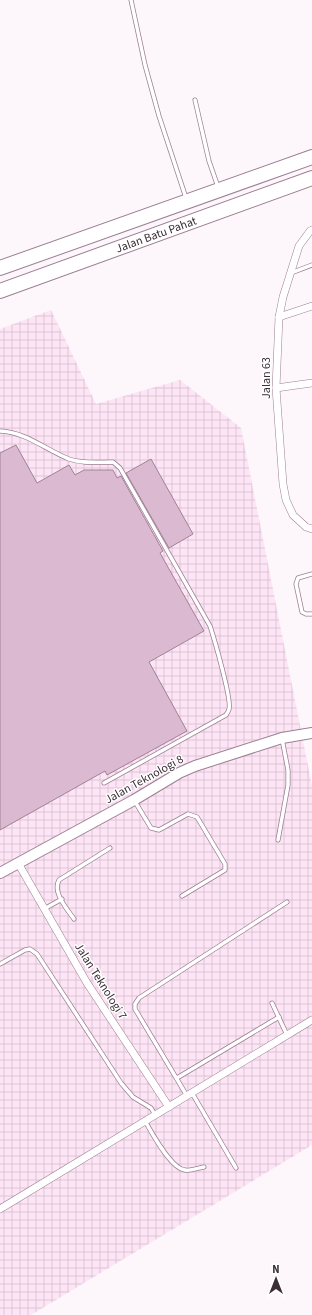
<svg xmlns="http://www.w3.org/2000/svg" width="312" height="1315" viewBox="0 0 312 1315" font-family="'Source Sans 3',sans-serif">
	<style>
		.industrial { fill: url(#industrial-grid) }
		.building { fill: #dbbad1; stroke: #a08196 }
		.lines { fill: none; stroke-linecap: round; stroke-linejoin: round }
		.lane-casing { stroke: #9d7f94; stroke-width: 5 }
		.street-casing { stroke: #9d7f94; stroke-width: 8 }
		.secondary-casing { stroke: #9d7f94; stroke-width: 12 }
		.highway-casing { stroke: #9d7f94; stroke-width: 16 }
		.lane { stroke: #fff; stroke-width: 3.5 }
		.street { stroke: #fff; stroke-width: 7 }
		.secondary { stroke: #fff; stroke-width: 10 }
		.highway { stroke: #fff; stroke-width: 14 }
		.labels { text-anchor: middle; stroke-width: 3; stroke-linejoin: round; paint-order: stroke }
		.street-label { font-size: 12px; fill: #3a2d36; stroke: #fff }
	</style>
	<defs>
		<pattern id="industrial-grid" width="8" height="8" patternUnits="userSpaceOnUse"><rect width="8" height="8" fill="#fee5f6"/><path d="M0 4h8M4 0v8" fill="none" stroke="#dac5d4"/></pattern>
	</defs>
	<rect width="100%" height="100%" fill="#fdf6fb"/>
	<path class="industrial" d="M51,310l45,94 84,-24 61,48 71,358v359l-281,170h-31v-485l58,-117 146,-82 -91,-161 -38,5 -6,-10 -32,18 -21,-38 -16,8v-124z"/>
	<g class="building">
		<path d="M16,445l21,38 32,-18 6,10 9,-5h29l4,8 4,-2 42,75 -3,2 44,78 -55,31 38,69 -80,44 -2,-4 -105,59v-377z"/>
		<path d="M151,459l42,75 -24,14 -43,-75z"/>
	</g>
	<g class="lines">
		<defs>
			<g id="lane">
				<path d="M131,0l14,65 14,51 27,82"/>
				<path d="M195,100l14,61 9,26"/>
				<path d="M291,273l21,-8"/>
				<path d="M0,431c26,1 46,19 69,28 14,5 30,3 44,3l7,6 90,158c4,12 22,74 19,83 0,2 -2,4 -3,6l-122,68"/>
				<path d="M312,614h-6l-4,-2 -6,-28 2,-6 14,-4"/>
				<path d="M134,800l17,28 8,2 29,-16 9,3 28,47v6l-43,26"/>
				<path d="M278,840l10,-55v-15l-6,-31"/>
				<path d="M44,909l18,-10"/>
				<path d="M74,919c-7,-10 -22,-27 -15,-39l51,-32"/>
				<path d="M0,964l25,-14 5,-1 7,5 84,129 12,14 18,11 4,7"/>
				<path d="M272,1003l15,32"/>
				<path d="M177,1078l102,-61"/>
				<path d="M192,1093l44,75"/>
				<path d="M187,1096l-52,-87v-5l4,-6 148,-96"/>
				<path d="M145,1121c7,12 26,48 40,49 5,1 13,-2 19,-3"/>
			</g>
			<g id="street">
				<path d="M312,230l-2,1 -11,15 -16,51 -4,20 -3,71 7,96 3,16 7,15 13,12 6,2"/>
				<path d="M279,317l33,-11"/>
				<path d="M276,388l36,-5"/>
				<path d="M18,863l69,120 82,124"/>
				<path d="M0,1209l312,-189"/>
			</g>
			<path id="secondary" d="M0,873l134,-73 45,-27 16,-7 87,-28 30,-5"/>
			<g id="highway">
				<path d="M0,268l312,-111"/>
				<path id="s1" d="M0,291l312,-113"/>
			</g>
		</defs>
		<use href="#lane" class="lane-casing"/>
		<use href="#street" class="street-casing"/>
		<use href="#secondary" class="secondary-casing"/>
		<use href="#highway" class="highway-casing"/>
		<use href="#lane" class="lane"/>
		<use href="#street" class="street"/>
		<use href="#secondary" class="secondary"/>
		<use href="#highway" class="highway"/>
	</g>
	<g class="labels">
		<g class="street-label">
			<text dy="4" stroke="none"><textPath href="#s1" startOffset="166">Jalan Batu Pahat</textPath></text>
			<text transform="translate(266 378) rotate(-90)" y="4">Jalan 63</text>
			<text transform="translate(144 779) rotate(-29)" y="4">Jalan Teknologi 8</text>
			<text transform="translate(101 981) rotate(58)" y="4">Jalan Teknologi 7</text>
		</g>
	</g>
	<g transform="translate(276 1279)" stroke="#ffffff" stroke-width="3" paint-order="stroke">
	<path d="M0-3L7 15L0 10L-7 15Z" fill="#3a2d36"/>
	<text y="-6" font-size="11" font-weight="bold" text-anchor="middle" fill="#3a2d36">N</text>
	</g>
</svg>
